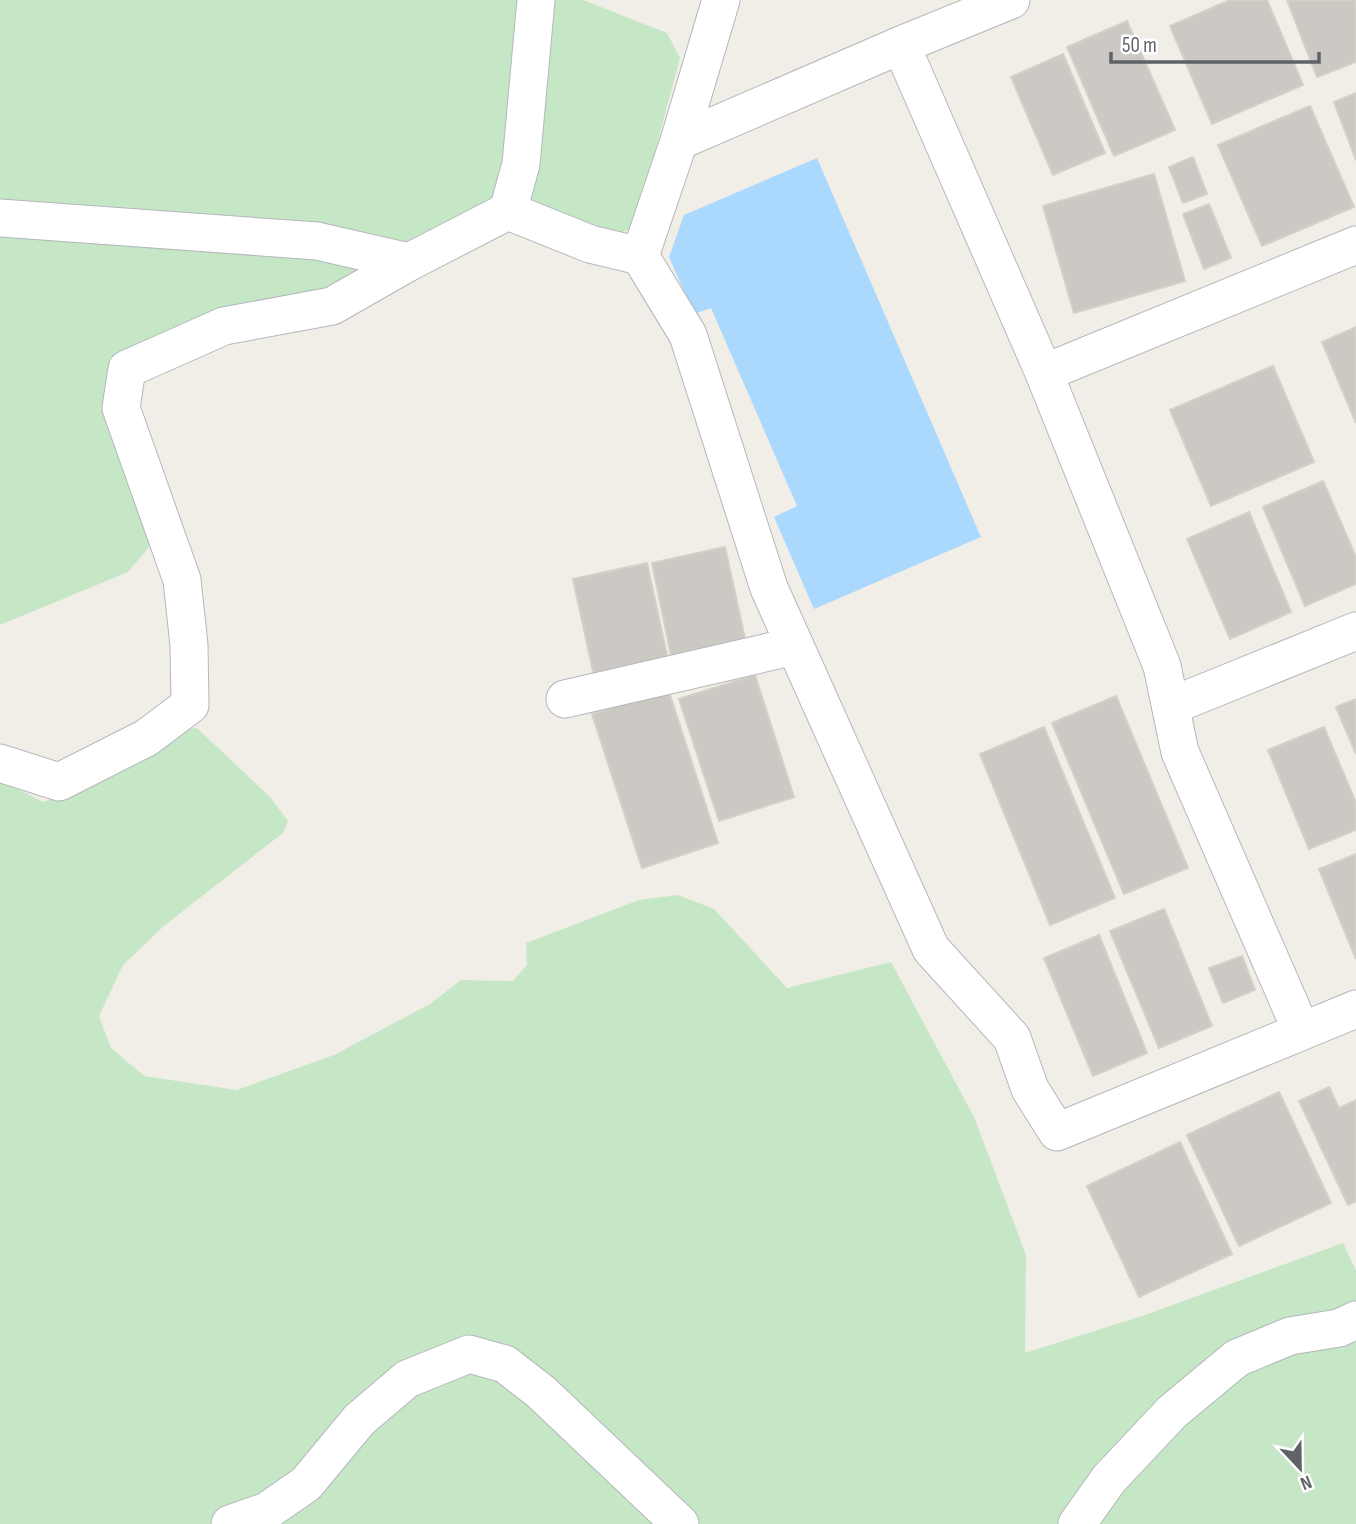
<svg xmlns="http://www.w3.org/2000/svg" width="1356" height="1524" viewBox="0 0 1356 1524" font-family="'Sofia Sans Condensed',sans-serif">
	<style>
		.green { fill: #c5e7c5 }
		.water { fill: #abd8fd }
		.building { fill: #ccc9c4; stroke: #d5d0c6; stroke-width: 2 }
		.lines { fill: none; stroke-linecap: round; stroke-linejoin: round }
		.minor-casing { stroke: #b4b7bb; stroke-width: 39 }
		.minor { stroke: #fff; stroke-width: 37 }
	</style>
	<rect width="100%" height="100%" fill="#f0eee7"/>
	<g class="green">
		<path d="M0,0h583l84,33 13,25 -45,169 -27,11 -86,-40 -193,95 -205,68 34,175 -30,36 -128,53z"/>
		<path d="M197,728l73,69 18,24 -5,12 -118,92 -42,40 -24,51 12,32 33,28 93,14 97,-35 96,-51 31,-24 52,1 14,-16 -1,-22 113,-43 39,-5 36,14 73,79 104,-26 83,155 52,138 -1,98 120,-38 198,-72 13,28v253h-1356v-744l43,22 37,-14 106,-59z"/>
	</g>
	<path class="water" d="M817,158l164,379 -167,72 -40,-92 23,-11 -86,-198 -17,6 -25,-57 15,-42z"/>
	<g class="building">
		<path d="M1230,0h37l36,85 -91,39 -42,-98z"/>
		<path d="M1287,0h69v62l-39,15z"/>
		<path d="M1127,21l48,109 -61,26 -47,-109z"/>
		<path d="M1063,54l42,99 -52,22 -42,-98z"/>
		<path d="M1356,93v67l-22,-58z"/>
		<path d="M1310,106l44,101 -92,39 -44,-101z"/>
		<path d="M1193,157l14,37 -24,9 -14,-36z"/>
		<path d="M1154,174l31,107 -111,32 -31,-107z"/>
		<path d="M1209,204l22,54 -27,11 -21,-55z"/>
		<path d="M1356,327v96l-34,-81z"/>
		<path d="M1273,366l41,96 -103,44 -41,-96z"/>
		<path d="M1323,481l33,76v27l-51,22 -42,-99z"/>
		<path d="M1249,512l42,100 -61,27 -43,-100z"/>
		<path d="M725,547l21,96 -74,17 -20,-97z"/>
		<path d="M647,563l21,97 -74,16 -21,-97z"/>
		<path d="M755,675l39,122 -75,24 -40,-122z"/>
		<path d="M668,689l50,154 -76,25 -50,-154z"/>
		<path d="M1116,696l72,172 -64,26 -72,-171z"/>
		<path d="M1356,699v55l-20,-47z"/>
		<path d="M1044,727l71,171 -65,27 -70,-171z"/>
		<path d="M1324,727l32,76v27l-47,19 -41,-99z"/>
		<path d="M1356,854v105l-37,-90z"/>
		<path d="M1164,909l48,117 -53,22 -49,-117z"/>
		<path d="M1099,935l48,118 -54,23 -49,-118z"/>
		<path d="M1242,956l13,34 -32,13 -14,-35z"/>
		<path d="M1329,1087l10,21 17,-8v101l-8,4 -49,-104z"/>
		<path d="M1279,1092l52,111 -92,43 -52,-111z"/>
		<path d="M1180,1142l52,112 -93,43 -52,-111z"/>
	</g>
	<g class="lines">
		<defs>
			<g id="minor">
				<path d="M901,45l143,328 118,293 18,86 121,278"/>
				<path d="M679,141l222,-96 110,-45"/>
				<path d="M508,211l82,33 50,12 48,79 81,253 162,361 81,89 18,51 27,43 299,-123"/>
				<path d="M0,218l317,23 92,21"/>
				<path d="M640,256l39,-115 42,-141"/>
				<path d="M1044,373l312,-128"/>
				<path d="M565,699l230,-53"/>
				<path d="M1171,706l185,-75"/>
				<path d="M0,763l59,19 87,-44 44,-33 -1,-60 -7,-65 -61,-172 6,-39 97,-43 108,-20 77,-44 99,-51 13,-47 15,-164"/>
				<path d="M230,1524l37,-13 39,-27 53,-64 48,-41 62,-25 36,10 36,28 139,132"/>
				<path d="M1077,1524l32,-45 63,-67 65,-54 53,-22 49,-8 17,-8"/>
			</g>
		</defs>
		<use href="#minor" class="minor-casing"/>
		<use href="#minor" class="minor"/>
	</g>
	<g transform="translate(1300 1468) rotate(158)" stroke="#ffffff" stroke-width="5" paint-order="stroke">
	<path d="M0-5L12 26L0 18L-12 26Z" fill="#5f6267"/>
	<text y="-10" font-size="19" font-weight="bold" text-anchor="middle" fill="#5f6267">N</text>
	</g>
	<path d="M1111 52v10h208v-10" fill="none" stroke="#5f6267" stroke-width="3.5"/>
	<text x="1122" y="52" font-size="21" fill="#5f6267" stroke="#ffffff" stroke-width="5" paint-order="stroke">50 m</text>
</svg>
